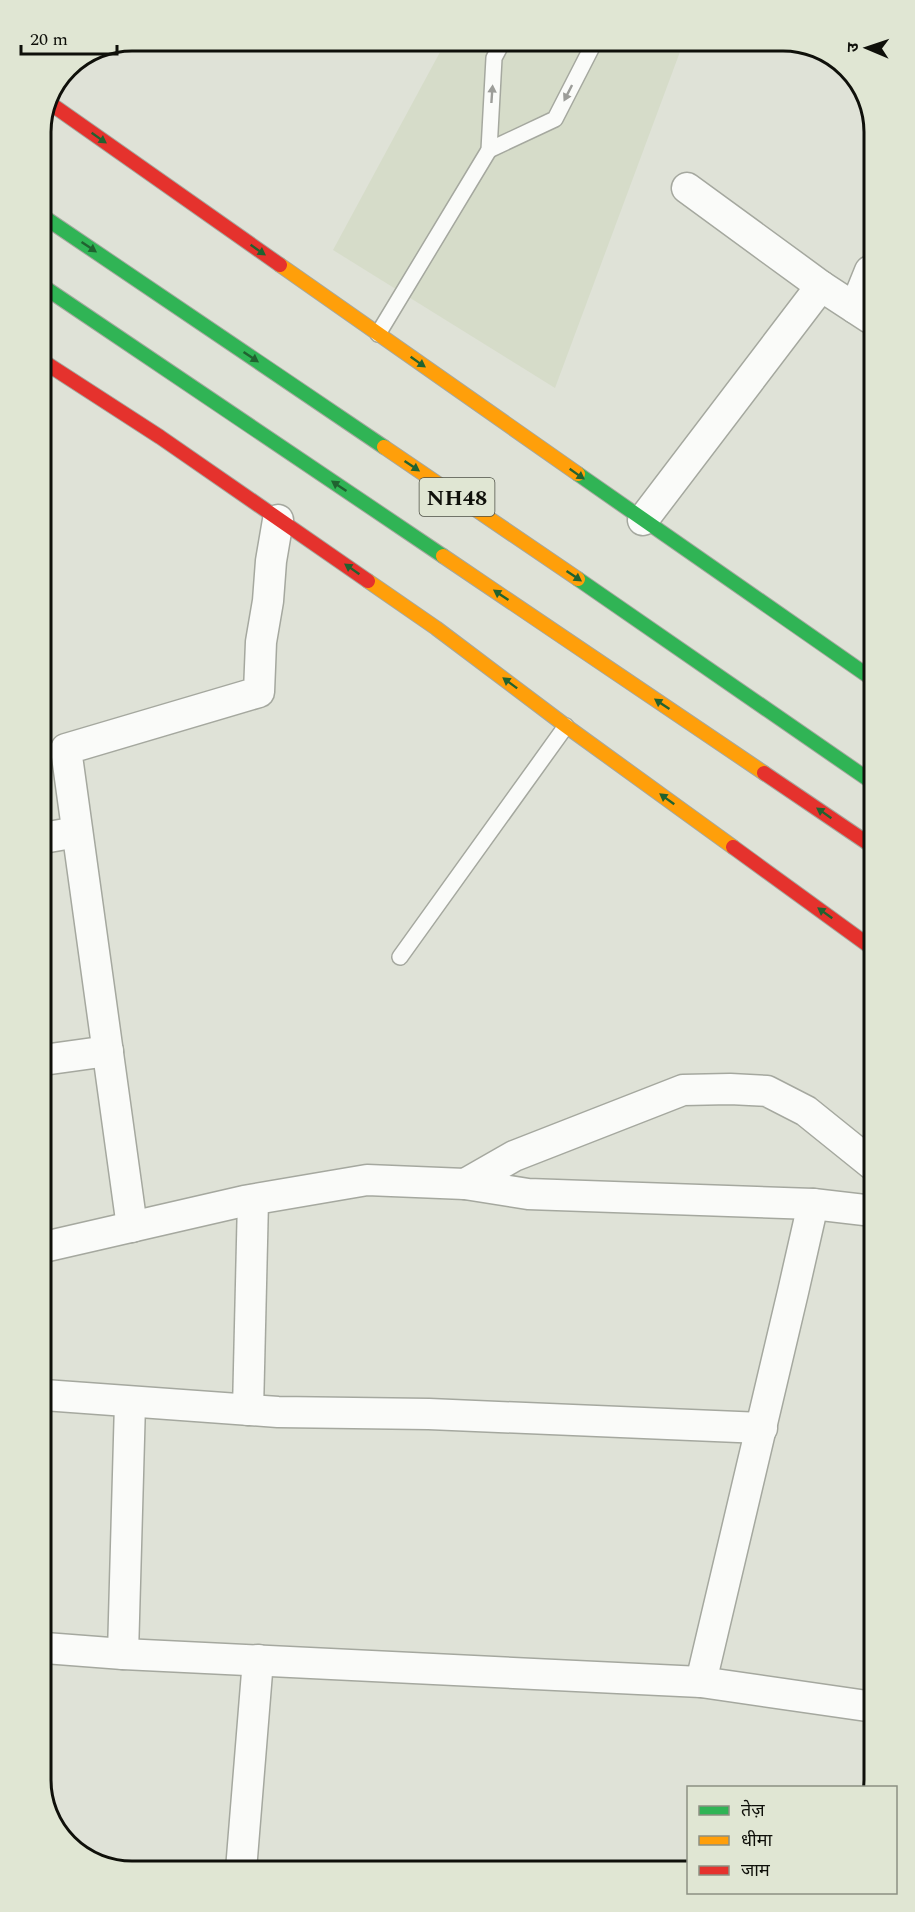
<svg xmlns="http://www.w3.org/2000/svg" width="915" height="1912" viewBox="0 0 915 1912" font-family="Spectral,'Noto Sans Devanagari',serif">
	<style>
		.built { fill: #d6dcc9 }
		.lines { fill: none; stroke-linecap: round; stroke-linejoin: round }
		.lane-casing { stroke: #a5a89f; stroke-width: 18 }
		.street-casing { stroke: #a5a89f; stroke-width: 33 }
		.fast-casing { stroke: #a5a89f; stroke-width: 16 }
		.slow-casing { stroke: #a5a89f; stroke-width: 16 }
		.jam-casing { stroke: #a5a89f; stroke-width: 16 }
		.lane { stroke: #fafbf9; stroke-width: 15 }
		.street { stroke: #fafbf9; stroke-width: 30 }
		.fast { stroke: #30b455; stroke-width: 14 }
		.slow { stroke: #ff9f0a; stroke-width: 14 }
		.jam { stroke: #e5322d; stroke-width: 14 }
		.oneway { fill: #9c9d99 }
		.oneway2 { fill: #206230 }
		.labels { text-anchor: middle; stroke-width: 6; stroke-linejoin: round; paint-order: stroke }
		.shield { fill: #e0e6d3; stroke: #4e5046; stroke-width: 1.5 }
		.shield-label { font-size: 22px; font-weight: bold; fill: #0f100a }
		.rim { fill: none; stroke: #0f100a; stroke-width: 3 }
	</style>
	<rect width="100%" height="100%" fill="#dfe2d7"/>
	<path class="built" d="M446,41h238l-129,347 -222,-138z"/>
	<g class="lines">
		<defs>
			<g id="lane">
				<path d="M489,150l66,-31 40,-78"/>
				<path d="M378,334l111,-184 5,-92 9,-17"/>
				<path d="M400,957l166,-231"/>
			</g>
			<g id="street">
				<path d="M687,188l134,98"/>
				<path d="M855,308l15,-37"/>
				<path d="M643,520l178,-234 49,32"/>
				<path d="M43,838l34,-6"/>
				<path d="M43,1060l65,-9"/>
				<path d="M873,1165l-67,-54 -39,-20 -37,-2 -47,1 -169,66 -49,28 63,10 285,10 60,7"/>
				<path d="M132,1227l-66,-478 193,-57 2,-50 7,-41 3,-40 7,-41"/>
				<path d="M44,1247l200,-46 123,-21 98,4"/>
				<path d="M44,1395l234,17 151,2 333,14"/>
				<path d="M248,1410l5,-210"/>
				<path d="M45,1648l78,6 578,28 173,25"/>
				<path d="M123,1654l7,-251"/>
				<path d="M701,1682l92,-390 20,-88"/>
				<path d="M241,1870l17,-210"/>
			</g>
			<g id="fast">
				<path d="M41,215l343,232"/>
				<path d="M41,285l402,271"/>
				<path d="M578,474l293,204"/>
				<path d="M578,579l294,203"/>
			</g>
			<g id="slow">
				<path d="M280,265l298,209"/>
				<path d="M384,447l194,132"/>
				<path d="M443,556l321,217"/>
				<path d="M368,581l68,47 130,98 167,121"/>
			</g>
			<g id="jam">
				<path d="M51,104l229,161"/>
				<path d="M41,360l119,77 208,144"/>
				<path d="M764,773l108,73"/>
				<path d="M733,847l139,101"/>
			</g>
		</defs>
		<use href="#lane" class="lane-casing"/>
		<use href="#street" class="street-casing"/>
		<use href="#fast" class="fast-casing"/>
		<use href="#slow" class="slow-casing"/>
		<use href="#jam" class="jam-casing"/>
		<use href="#lane" class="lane"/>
		<use href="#street" class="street"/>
		<use href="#fast" class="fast"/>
		<use href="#slow" class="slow"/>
		<use href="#jam" class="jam"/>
	</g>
	<defs><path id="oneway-solid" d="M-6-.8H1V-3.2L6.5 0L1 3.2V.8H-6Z" transform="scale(1.5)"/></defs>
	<g class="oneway">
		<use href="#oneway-solid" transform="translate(568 93) rotate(117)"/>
		<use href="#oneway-solid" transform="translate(492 94) rotate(-86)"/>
	</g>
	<g class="oneway2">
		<use href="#oneway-solid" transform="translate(99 138) rotate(35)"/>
		<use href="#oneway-solid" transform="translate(89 247) rotate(34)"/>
		<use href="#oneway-solid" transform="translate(258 250) rotate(35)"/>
		<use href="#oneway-solid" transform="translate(251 357) rotate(34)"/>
		<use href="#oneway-solid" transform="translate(418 362) rotate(35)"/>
		<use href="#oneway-solid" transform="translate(412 466) rotate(34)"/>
		<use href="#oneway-solid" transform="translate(577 474) rotate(35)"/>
		<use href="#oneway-solid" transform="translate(339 486) rotate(-146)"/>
		<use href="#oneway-solid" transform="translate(352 569) rotate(-145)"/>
		<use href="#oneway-solid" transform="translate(574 576) rotate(34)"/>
		<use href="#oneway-solid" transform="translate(501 595) rotate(-146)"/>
		<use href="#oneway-solid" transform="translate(510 683) rotate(-143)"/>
		<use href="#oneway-solid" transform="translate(662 704) rotate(-146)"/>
		<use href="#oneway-solid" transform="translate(667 799) rotate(-144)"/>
		<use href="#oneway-solid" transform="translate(824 813) rotate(-145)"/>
		<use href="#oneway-solid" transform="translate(825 913) rotate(-144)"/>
	</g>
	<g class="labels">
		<rect class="shield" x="419.5" y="478" width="75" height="38" rx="4.5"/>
		<g class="shield-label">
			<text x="457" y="505">NH48</text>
		</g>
	</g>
	<path d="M0 0H915V1912H0ZM132 51H783A81 81 0 0 1 864 132V1780A81 81 0 0 1 783 1861H132A81 81 0 0 1 51 1780V132A81 81 0 0 1 132 51Z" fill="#e0e6d3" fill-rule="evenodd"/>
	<path class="rim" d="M132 51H783A81 81 0 0 1 864 132V1780A81 81 0 0 1 783 1861H132A81 81 0 0 1 51 1780V132A81 81 0 0 1 132 51Z"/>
	<rect x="687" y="1786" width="210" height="108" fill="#e0e6d3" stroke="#8c9083" stroke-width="1.5"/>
	<rect x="699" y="1806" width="30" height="9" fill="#30b455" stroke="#8c9083" stroke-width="1.5"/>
	<text x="741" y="1816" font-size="18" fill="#0f100a">तेज़</text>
	<rect x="699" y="1836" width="30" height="9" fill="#ff9f0a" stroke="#8c9083" stroke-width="1.5"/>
	<text x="741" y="1846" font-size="18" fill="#0f100a">धीमा</text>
	<rect x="699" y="1866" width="30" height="9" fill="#e5322d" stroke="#8c9083" stroke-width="1.5"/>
	<text x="741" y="1876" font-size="18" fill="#0f100a">जाम</text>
	<g transform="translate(867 48) rotate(272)" stroke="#e0e6d3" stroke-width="4.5" paint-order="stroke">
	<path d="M0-4.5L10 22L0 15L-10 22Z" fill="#0f100a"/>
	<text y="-9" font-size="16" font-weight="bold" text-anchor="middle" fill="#0f100a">उ</text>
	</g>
	<path d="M21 45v9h96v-9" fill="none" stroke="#0f100a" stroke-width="3"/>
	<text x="30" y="45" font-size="18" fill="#0f100a" stroke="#e0e6d3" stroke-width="4.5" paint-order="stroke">20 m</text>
</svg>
